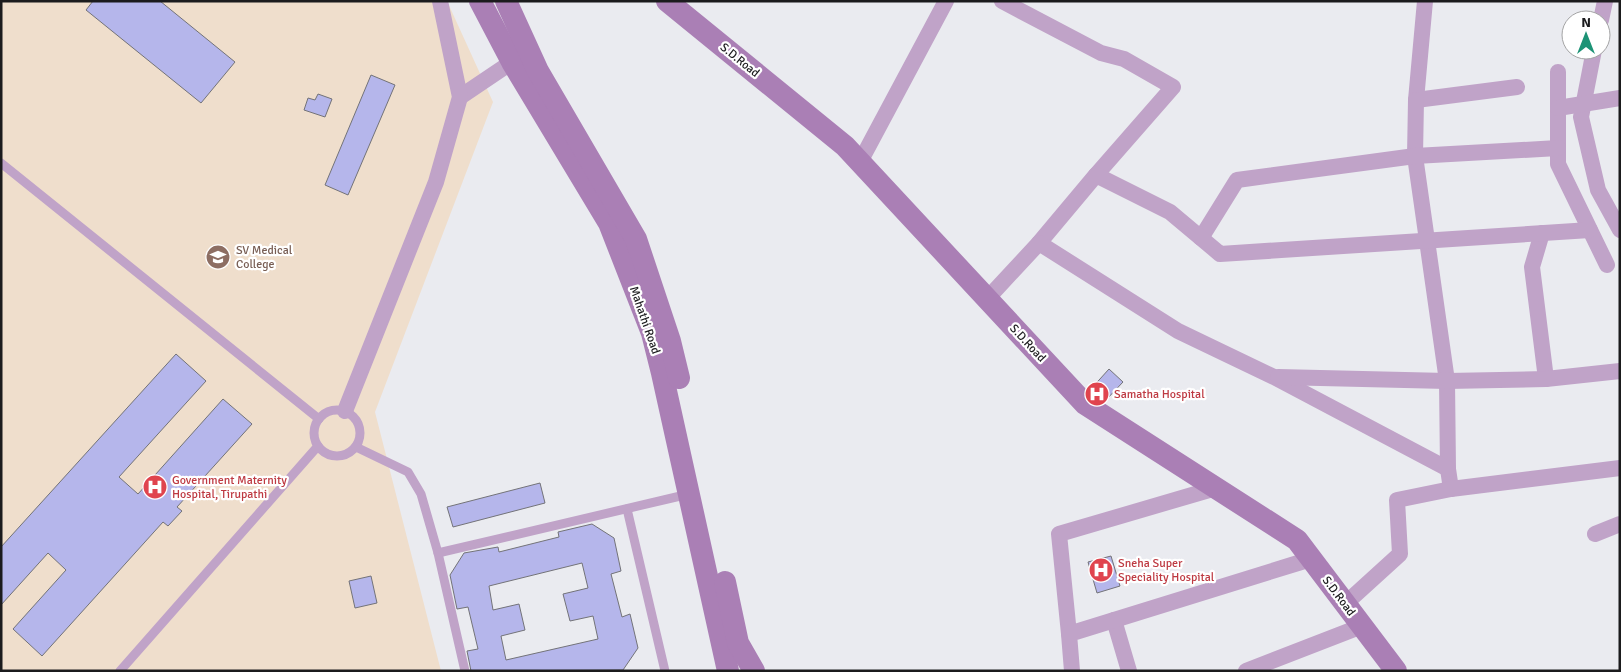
<svg xmlns="http://www.w3.org/2000/svg" width="1621" height="672" viewBox="0 0 1621 672" font-family="Signika,sans-serif">
	<style>
		.education { fill: #efdecc }
		.building { fill: #b5b6eb; stroke: #737378; fill-rule: evenodd }
		.lines { fill: none; stroke-linecap: round; stroke-linejoin: round }
		.lane { stroke: #c0a3c8; stroke-width: 9 }
		.street { stroke: #c0a3c8; stroke-width: 16 }
		.secondary { stroke: #aa7fb5; stroke-width: 22 }
		.labels { text-anchor: middle; stroke-width: 4.5; stroke-linejoin: round; paint-order: stroke }
		.street-label { font-size: 12px; fill: #1b1b1d; stroke: #fff }
		.education-label { font-size: 12px; fill: #785e54; stroke: #fff; text-anchor: start }
		.health-label { font-size: 12px; fill: #be3a42; stroke: #fff; text-anchor: start }
	</style>
	<rect width="100%" height="100%" fill="#eaebf0"/>
	<path class="education" d="M1,1h446l46,101 -118,310 66,259h-440z"/>
	<g class="building">
		<path d="M93,1h67l75,61 -34,41 -115,-93z"/>
		<path d="M371,75l24,10 -47,110 -23,-10z"/>
		<path d="M318,94l14,5 -7,18 -21,-7 4,-12 7,2z"/>
		<path d="M176,354l30,27 -87,96 19,17 85,-95 29,25 -75,83 5,4 -14,15 -5,-4 -121,134 -29,-27 53,-59 -18,-17 -47,52v-58z"/>
		<path d="M1109,369l14,13 -18,19 -15,-11z"/>
		<path d="M540,483l5,20 -92,24 -6,-20z"/>
		<path d="M592,524l22,14 7,33 -10,3 11,43 8,-3 8,34 -15,22 -152,1 -4,-20 11,-2 -10,-42 -11,2 -7,-34 14,-22 34,-6 1,5 60,-15 -1,-5zM582,563l6,25 -25,6 7,27 23,-5 5,23 -92,21 -5,-24 24,-6 -6,-26 -26,6 -4,-24z"/>
		<path d="M1111,556l9,30 -23,7 -9,-31z"/>
		<path d="M371,576l6,27 -22,5 -6,-27z"/>
	</g>
	<g class="lines">
		<g class="lane">
			<path d="M1,163l318,256"/>
			<circle cx="337" cy="433" r="23"/>
			<path d="M356,447l52,25 13,22 17,59"/>
			<path d="M627,509l38,162"/>
			<path d="M120,671l198,-225"/>
			<path d="M465,671l-27,-118 251,-59"/>
		</g>
		<g class="street">
			<path d="M1002,1l99,52 23,6 49,28 -77,88"/>
			<path d="M1425,1l-9,99 101,-13"/>
			<path d="M1601,20l4,-19"/>
			<path d="M1594,50l-13,67 17,73 22,40"/>
			<path d="M1558,72v92l49,101"/>
			<path d="M460,97l52,-35"/>
			<path d="M1416,100l-1,56 32,225 1,88 3,20"/>
			<path d="M1558,108l62,-10"/>
			<path d="M860,162l86,-161"/>
			<path d="M1542,233l-10,34 14,112"/>
			<path d="M1201,238l36,-58 178,-24 143,-8"/>
			<path d="M1039,243l57,-68 74,37 50,42 370,-24"/>
			<path d="M987,299l52,-56 139,88 96,46 174,92"/>
			<path d="M1278,377l169,4 99,-2 74,-8"/>
			<path d="M345,411l91,-229 24,-85 -20,-96"/>
			<path d="M1595,534l25,-10"/>
			<path d="M1345,604l55,-50 -3,-54 54,-11 169,-21"/>
			<path d="M1114,620l15,51"/>
			<path d="M1069,634l-10,-100 157,-46"/>
			<path d="M1072,671l-3,-37 242,-75"/>
			<path d="M1246,671l116,-45"/>
		</g>
		<g class="secondary">
			<path d="M480,1l32,61 97,161 43,110 10,40 66,298"/>
			<path d="M506,1l32,70 98,168 34,102 9,37"/>
			<path d="M667,1l178,145 240,258 212,136 99,131"/>
			<path d="M725,582l13,61 16,28"/>
		</g>
	</g>
	<defs>
		<symbol id="university-disc" viewBox="-11 -11 22 22"><circle r="9.5" fill="#8d6e63" stroke="#fff"/><path d="M0-5L7-2L0 1L-7-2ZM-4 1L0 2.5L4 1V4Q0 6-4 4Z" fill="#fff"/></symbol>
		<symbol id="hospital-disc" viewBox="-11 -11 22 22"><circle r="9.5" fill="#e0444e" stroke="#fff"/><path d="M-5-5h3v3.5h4V-5h3V5h-3V1.5h-4V5h-3Z" fill="#fff"/></symbol>
	</defs>
	<g fill-rule="evenodd">
		<use href="#university-disc" x="204" y="243" width="28" height="28"/>
		<use href="#hospital-disc" x="1083" y="380" width="28" height="28"/>
		<use href="#hospital-disc" x="141" y="473" width="28" height="28"/>
		<use href="#hospital-disc" x="1087" y="556" width="28" height="28"/>
	</g>
	<g class="labels">
		<g class="street-label">
			<text transform="translate(740 60) rotate(39)" y="4">S.D.Road</text>
			<text transform="translate(645 320) rotate(71)" y="4">Mahathi Road</text>
			<text transform="translate(1028 343) rotate(47)" y="4">S.D.Road</text>
			<text transform="translate(1339 596) rotate(53)" y="4">S.D.Road</text>
		</g>
		<g class="education-label">
			<text x="236" y="254">SV Medical<tspan x="236" dy="14">College</tspan></text>
		</g>
		<g class="health-label">
			<text x="1114" y="398">Samatha Hospital</text>
			<text x="172" y="484">Government Maternity<tspan x="172" dy="14">Hospital, Tirupathi</tspan></text>
			<text x="1118" y="567">Sneha Super<tspan x="1118" dy="14">Speciality Hospital</tspan></text>
		</g>
	</g>
	<rect width="1621" height="672" fill="none" stroke="#1b1b1d" stroke-width="5"/>
	<g transform="translate(1586 35)"><circle r="24" fill="#ffffff" stroke="#a4a4a5"/>
	<path d="M0-4L9 19L0 12L-9 19Z" fill="#1d9376"/>
	<text y="-8" font-size="14" font-weight="bold" text-anchor="middle" fill="#1b1b1d">N</text>
	</g>
</svg>
